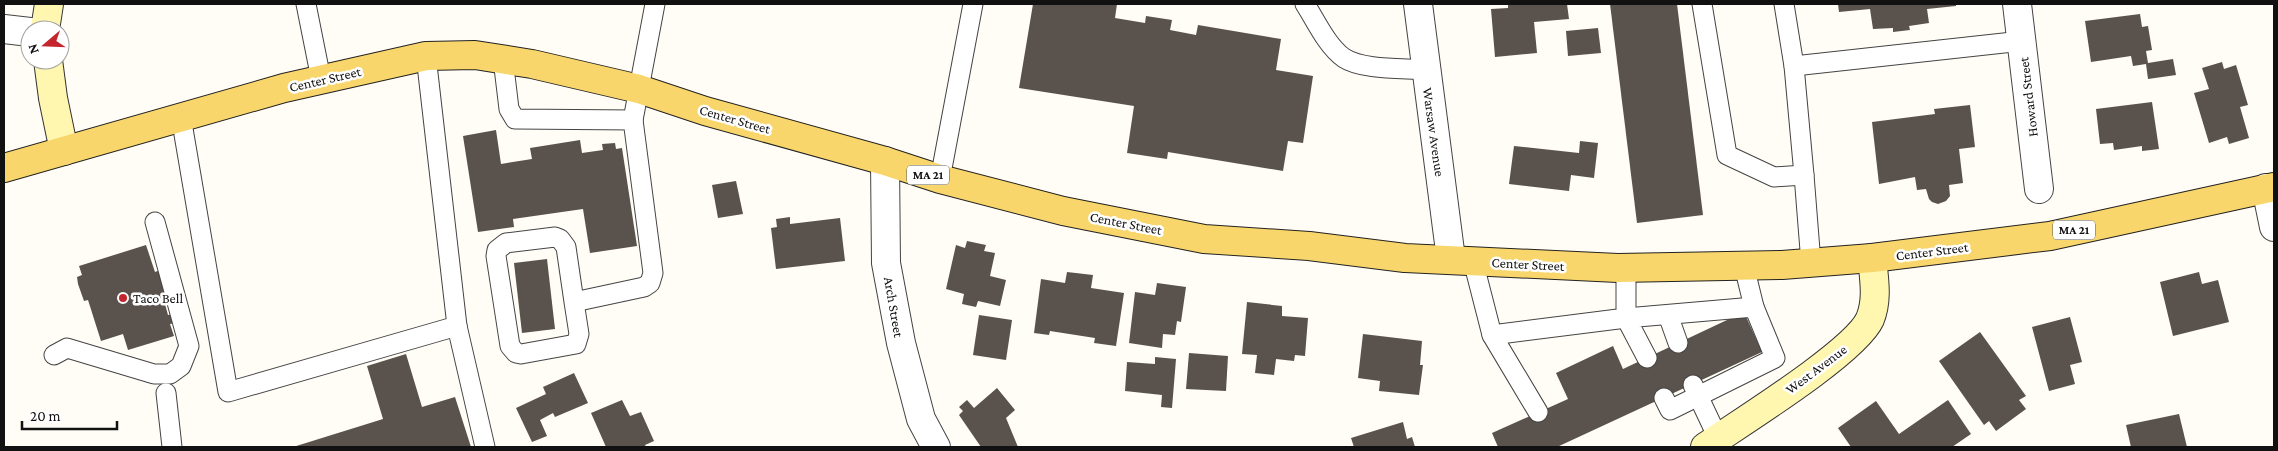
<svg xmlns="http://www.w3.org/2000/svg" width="2278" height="451" viewBox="0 0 2278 451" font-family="'Crimson Pro',serif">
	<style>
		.building { fill: #5a524d }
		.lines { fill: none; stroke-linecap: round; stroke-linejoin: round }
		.lane-casing { stroke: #444; stroke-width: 21 }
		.street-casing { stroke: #444; stroke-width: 30 }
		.secondary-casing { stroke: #333; stroke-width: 30 }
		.primary-casing { stroke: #222; stroke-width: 30 }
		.lane { stroke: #fff; stroke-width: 19 }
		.street { stroke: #fff; stroke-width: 28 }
		.secondary { stroke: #fff6b0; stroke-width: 28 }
		.primary { stroke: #f9d66b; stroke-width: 28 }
		.poi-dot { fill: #c4262e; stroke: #fff; stroke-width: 2 }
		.labels { text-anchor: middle; stroke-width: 5; stroke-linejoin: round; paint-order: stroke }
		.shield { fill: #fff; stroke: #585858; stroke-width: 1 }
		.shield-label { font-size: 12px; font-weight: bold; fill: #111 }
		.street-label { font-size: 14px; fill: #111; stroke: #fff }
		.poi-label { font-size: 14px; fill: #111; stroke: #fff; text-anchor: start }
	</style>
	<rect width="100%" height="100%" fill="#fffdf5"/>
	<g class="building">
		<path d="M1033,4h84l-2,14 30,5 1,-7 26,4 -2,10 26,5 2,-10 83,14 -5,31 37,6 -10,67 -15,-2 -5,30 -115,-19 -1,7 -40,-6 7,-47 -115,-18z"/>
		<path d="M1508,4h59l2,15 -35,3 3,31 -42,4 -4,-48 17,-1z"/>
		<path d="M1610,4h67l26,211 -66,8z"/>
		<path d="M1838,4h118v2l-29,3 2,14 -20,3 1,4 -17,2v-4l-20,1 -3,-20 -31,3z"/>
		<path d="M2140,14l2,13 6,-1 4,24 -6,1 2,12 25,-4 3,16 -28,4 -2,-15 -13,2 -2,-10 -40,6 -6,-41z"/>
		<path d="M1598,28l3,25 -33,3 -2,-25z"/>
		<path d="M2222,62l2,7 12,-4 12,40 -8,2 9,31 -20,6 -2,-7 -18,6 -15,-50 15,-4 -7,-21z"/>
		<path d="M2152,102l7,47 -17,2v-5l-28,4 -1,-7 -13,1 -4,-35z"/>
		<path d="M1970,105l5,42 -16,2 4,34 -14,2 1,11 -4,5 -8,3 -6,-2 -3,-3 -3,-10 -9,1 -2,-13 -36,7 -7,-62 63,-8 -1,-5z"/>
		<path d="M496,130l5,34 31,-5 -2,-11 50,-8 2,13 21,-3 -1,-6 13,-1 1,6 6,-1 15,98 -47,7 -7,-44 -70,10 1,8 -36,5 -15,-96z"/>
		<path d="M1580,141l18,2 -4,35 -23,-3 -2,16 -60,-7 5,-38 65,7z"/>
		<path d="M736,181l7,33 -25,4 -6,-33z"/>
		<path d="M790,217v7l50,-6 5,43 -69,8 -5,-41 6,-1 -1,-8z"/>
		<path d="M967,241l19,4 -2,6 11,2 -5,23 16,4 -6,26 -22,-5 -2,6 -14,-3 2,-10 -18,-5 10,-44 9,3z"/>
		<path d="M146,245l9,27 5,-2 8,25 -5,2 5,18 5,-1 3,9 -6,1 4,12 -46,14 -5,-16 -22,7 -13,-41 -4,1 -6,-17 -1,-7 5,-2 -3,-9z"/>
		<path d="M547,259l8,70 -33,4 -8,-70z"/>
		<path d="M1067,272l26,3 -2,13 33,5 -8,53 -22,-3 1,-5 -45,-7 -1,4 -15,-2 7,-54 24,4z"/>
		<path d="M2199,272l3,12 16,-4 11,42 -56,14 -13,-54z"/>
		<path d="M1157,283l29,4 -5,35 -4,-1 -2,14 -12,-1 -1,14 -33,-5 6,-51 20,3z"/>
		<path d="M1247,302l35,4v10l26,2 -3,38 -10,-1 -1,6 -18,-2 -2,16 -19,-2 2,-18 -15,-1z"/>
		<path d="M1744,312l18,40 -205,95h-59l-6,-14 76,-34 -12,-26 57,-27 10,23z"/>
		<path d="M979,315l33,5 -6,40 -33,-5z"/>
		<path d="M2070,317l12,45 -12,3 5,19 -26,7 -17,-64z"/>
		<path d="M1980,332l46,64 -7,4 7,9 -30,22 -7,-10 -5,4 -45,-64z"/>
		<path d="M1363,334l59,7 -2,24h3l-4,30 -40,-4 1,-10 -22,-3z"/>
		<path d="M1189,353l39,3 -2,35 -40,-2z"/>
		<path d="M406,354l16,53 33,-10 16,50h-178l90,-28 -16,-53z"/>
		<path d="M1155,357l21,2 -4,49 -11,-1 1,-12 -37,-4 2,-29 28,2z"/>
		<path d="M574,373l14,30 -33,14 -2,-4 -13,7 7,16 -15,6 -16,-34 30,-14 -3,-7z"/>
		<path d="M997,388l18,22 -9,8 12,29h-37l-22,-32 4,-4 -4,-4 8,-7 7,8z"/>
		<path d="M622,400l8,16 11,-4 13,29 -9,4 1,2h-40l-15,-34z"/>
		<path d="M1948,400l23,34 -19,13h-101l-13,-19 38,-27 23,33z"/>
		<path d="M2179,414l8,33h-56l-5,-22z"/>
		<path d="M1403,422l4,17 5,-2 3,10h-61l-3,-9z"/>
	</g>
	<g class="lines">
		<defs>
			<g id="lane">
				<path d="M306,4l15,75"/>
				<path d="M1305,4c11,17 22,42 39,54 18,12 60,10 82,12"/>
				<path d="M1702,4l25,151 47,22 30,-2 -10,-109 -10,-62"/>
				<path d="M503,59l6,50 6,10 118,1 20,153 -3,10 -6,4 -70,15 -8,-55 -6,-8 -5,-2 -49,6 -9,7 -1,6 14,90 6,7 5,1 55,-10 3,-10 -5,-32"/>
				<path d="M1794,66l228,-25"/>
				<path d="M181,117l47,275 229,-66 -31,-270"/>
				<path d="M633,120l22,-116"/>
				<path d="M1804,175l7,88"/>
				<path d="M940,179l33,-175"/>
				<path d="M1473,261l19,74 134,-17v-50"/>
				<path d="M1744,266l10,41"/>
				<path d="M1668,315l10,28"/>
				<path d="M457,326l28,121"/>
				<path d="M1492,335l46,77"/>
				<path d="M54,355l13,-7 87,26h16l11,-8 8,-20 -34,-124"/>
				<path d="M1647,358l-21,-40 128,-11 21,51 -105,52 -6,-12"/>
				<path d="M1693,385l25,53"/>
				<path d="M166,393l6,54"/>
			</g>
			<g id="street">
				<path d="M1418,4l33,255"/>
				<path d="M2017,4l22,185"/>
				<path d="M4,29l26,3"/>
				<path d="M885,161l1,102 15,80 20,76 15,28"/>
				<path d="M2266,188l8,39"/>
			</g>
			<g id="secondary">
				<path d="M45,30l4,-26"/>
				<path d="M48,60l5,38 11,53"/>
				<path d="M1705,447c35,-24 150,-95 165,-128 8,-20 4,-40 2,-61"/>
			</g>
			<path id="primary" d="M4,168l280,-80 142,-32 49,-1 57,9 107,25 66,22 180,50 55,18 123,32 141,28 105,7 96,12 213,10 164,-3 90,-7 178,-22 224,-49"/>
		</defs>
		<use href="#lane" class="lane-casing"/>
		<use href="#street" class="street-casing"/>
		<use href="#secondary" class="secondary-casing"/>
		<use href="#primary" class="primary-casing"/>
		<use href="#lane" class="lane"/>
		<use href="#street" class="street"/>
		<use href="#secondary" class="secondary"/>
		<use href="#primary" class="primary"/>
	</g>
	<circle class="poi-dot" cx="123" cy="298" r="5"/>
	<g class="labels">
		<g class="shield">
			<rect x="907" y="165.5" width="42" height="19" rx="4"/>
			<rect x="2053" y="220.5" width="42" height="19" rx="4"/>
		</g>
		<g class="shield-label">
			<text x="928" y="179">MA 21</text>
			<text x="2074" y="234">MA 21</text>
		</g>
		<g class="street-label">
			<text transform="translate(325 79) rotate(-13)" y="5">Center Street</text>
			<text transform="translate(2028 97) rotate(-97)" y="5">Howard Street</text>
			<text transform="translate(735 119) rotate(16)" y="5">Center Street</text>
			<text transform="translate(1434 132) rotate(82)" y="5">Warsaw Avenue</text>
			<text transform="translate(1126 223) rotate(11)" y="5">Center Street</text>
			<text transform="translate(1932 251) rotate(-7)" y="5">Center Street</text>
			<text transform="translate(1528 264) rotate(3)" y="5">Center Street</text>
			<text transform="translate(894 307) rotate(80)" y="5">Arch Street</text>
			<text transform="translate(1816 369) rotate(-37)" y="5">West Avenue</text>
		</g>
		<g class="poi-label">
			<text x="133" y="303">Taco Bell</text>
		</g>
	</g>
	<rect width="2278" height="451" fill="none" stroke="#111111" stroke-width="10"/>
	<g transform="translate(45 45) rotate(251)"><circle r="24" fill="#ffffff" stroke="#a0a0a0"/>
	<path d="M0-4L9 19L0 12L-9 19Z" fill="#c4262e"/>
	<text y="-8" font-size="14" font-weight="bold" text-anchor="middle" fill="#111111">N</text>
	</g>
	<path d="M22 421v8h95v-8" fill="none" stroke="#111111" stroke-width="2.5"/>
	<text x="30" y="421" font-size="15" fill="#111111" stroke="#ffffff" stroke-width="4" paint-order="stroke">20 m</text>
</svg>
